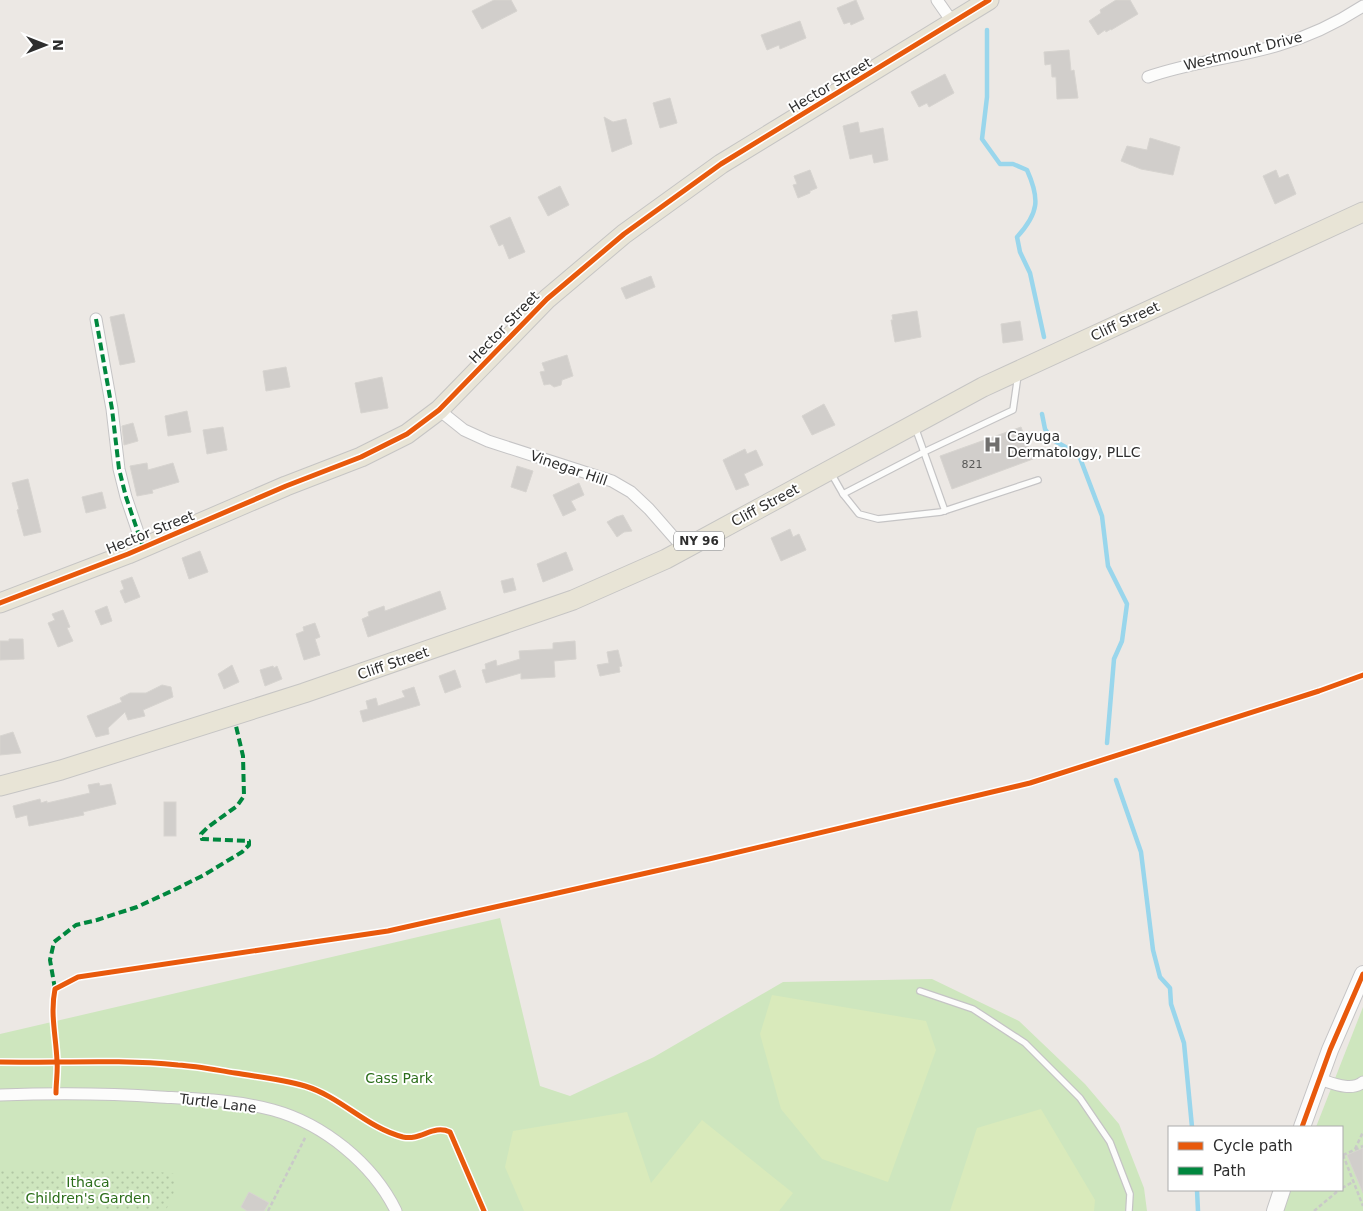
<svg xmlns="http://www.w3.org/2000/svg" width="1363" height="1211" viewBox="0 0 1363 1211" font-family="'DejaVu Sans',sans-serif">
	<style>
		.grass { fill: #cee6be }
		.garden { fill: url(#garden-dots) }
		.pitch { fill: #d9eabb }
		.lines { fill: none; stroke-linecap: round; stroke-linejoin: round }
		.stream { stroke: #99d6ec; stroke-width: 4.5 }
		.building { fill: #d1cecb; stroke: #d7d4d0 }
		.lane-casing { stroke: #c5c4c5; stroke-width: 8 }
		.street-casing { stroke: #c5c4c5; stroke-width: 13 }
		.secondary-casing { stroke: #c5c4c5; stroke-width: 18 }
		.primary-casing { stroke: #c6c5c4; stroke-width: 21 }
		.path { stroke: #c9c9c8; stroke-width: 2.5; stroke-dasharray: 4 2.5; stroke-linecap: butt }
		.lane { stroke: #fcfcfb; stroke-width: 5.5 }
		.street { stroke: #fcfcfb; stroke-width: 11 }
		.secondary { stroke: #fcfcfb; stroke-width: 16 }
		.primary { stroke: #e8e4d6; stroke-width: 19 }
		.quiet { stroke: #00873e; stroke-width: 4; stroke-dasharray: 8 4; stroke-linecap: butt }
		.cycleway-casing { stroke: #fff; stroke-width: 8 }
		.cycleway { stroke: #e8590c; stroke-width: 5 }
		.labels { text-anchor: middle; stroke-width: 4; stroke-linejoin: round; paint-order: stroke }
		.number-label { font-size: 11px; fill: #585857 }
		.shield { fill: #fff; stroke: #6d6d6d; stroke-width: 1 }
		.shield-label { font-size: 12px; font-weight: bold; fill: #2e2e2e }
		.street-label { font-size: 14px; fill: #2e2e2e; stroke: #fff }
		.poi-label { font-size: 14px; fill: #2e2e2e; stroke: #fff; text-anchor: start }
		.park-label { font-size: 14px; fill: #2c6e1b; stroke: #fff }
	</style>
	<defs>
		<pattern id="garden-dots" width="8" height="8" patternUnits="userSpaceOnUse" patternTransform="scale(1.25)"><rect width="8" height="8" fill="#cee6be"/><path d="M2 2h.1M6 6h.1" fill="none" stroke="#b1c6a4" stroke-width="1.8" stroke-linecap="round"/></pattern>
	</defs>
	<rect width="100%" height="100%" fill="#ece8e4"/>
	<g class="grass">
		<path d="M500,918l40,168 30,10 84,-39 129,-75 149,-3 87,42 66,63 34,40 25,64 3,23h-1147v-177z"/>
		<path d="M1363,1007v204h-86l10,-21h55v-63h-26z"/>
	</g>
	<path class="garden" d="M0,1169c59,2 117,-2 176,5l-3,24 -8,13h-165z"/>
	<g class="pitch">
		<path d="M772,995l154,26 10,29 -48,132 -66,-23 -41,-50 -21,-75z"/>
		<path d="M1041,1109l54,91 -1,11h-144l27,-83z"/>
		<path d="M627,1112l24,71 51,-63 91,73 -14,18h-255l-19,-44 8,-36z"/>
	</g>
	<g class="lines">
		<g class="stream">
			<path d="M987,30v67l-5,42 18,25h13l14,6c13,29 12,43 -10,67l3,15 10,21 14,64"/>
			<path d="M1042,414l3,15 8,11 16,9 11,9 22,58 6,50 19,38 -5,37 -8,18 -7,84"/>
			<path d="M1116,780l25,72 12,98 7,27 10,11 1,16 13,39 8,84"/>
			<path d="M1197,1190l1,21"/>
		</g>
	</g>
	<g class="building">
		<path d="M494,0h17l6,11 -35,18 -10,-18z"/>
		<path d="M856,0l8,19 -13,6 -1,-3 -6,2 -7,-16z"/>
		<path d="M1116,0h14l8,14 -27,16v-1l-5,3 -1,-2 -7,5 -9,-14 12,-8 -1,-3z"/>
		<path d="M800,21l6,17 -26,11 -1,-4 -12,5 -6,-15z"/>
		<path d="M1069,50l2,21 3,-1 4,28 -21,1 -1,-22h-4l-1,-13 -6,1 -1,-13z"/>
		<path d="M945,74l9,19 -25,14 -2,-4 -8,4 -8,-15z"/>
		<path d="M670,98l7,25 -17,5 -7,-25z"/>
		<path d="M604,117l9,5 13,-3 6,25 -20,8z"/>
		<path d="M858,122l2,11 23,-5 5,32 -14,3 -2,-9 -22,5 -7,-33z"/>
		<path d="M1150,138l30,9 -7,28 -32,-6 -20,-8 6,-15 20,4z"/>
		<path d="M810,170l7,18 -7,3v2l-12,5 -5,-13 4,-1 -3,-8z"/>
		<path d="M1276,170l3,8 9,-4 8,20 -21,10 -12,-28z"/>
		<path d="M560,186l9,19 -21,11 -10,-19z"/>
		<path d="M510,217l15,35 -16,7 -6,-15 -4,2 -9,-20z"/>
		<path d="M651,276l4,11 -29,12 -5,-11z"/>
		<path d="M917,311l4,26 -26,5 -4,-22h2l-1,-5z"/>
		<path d="M124,314l11,48 -15,3 -10,-48z"/>
		<path d="M1020,321l3,19 -20,3 -2,-19z"/>
		<path d="M567,355l6,21 -11,4 -1,5 -7,2 -4,-3 -6,1 -4,-13 5,-1 -3,-8z"/>
		<path d="M286,367l4,20 -24,4 -3,-20z"/>
		<path d="M382,377l6,31 -27,5 -6,-30z"/>
		<path d="M824,404l11,21 -23,10 -10,-19z"/>
		<path d="M187,411l4,21 -23,4 -3,-20z"/>
		<path d="M133,423l5,18 -14,4 -2,-19z"/>
		<path d="M223,427l4,23 -20,4 -4,-24z"/>
		<path d="M1021,427l12,32 -81,30 -12,-33z"/>
		<path d="M745,449l2,5 9,-4 7,15 -19,9 5,11 -13,5 -13,-30z"/>
		<path d="M147,463l1,7 25,-7 6,19 -27,8 1,3 -16,3 -7,-30z"/>
		<path d="M517,466l16,5 -7,21 -15,-5z"/>
		<path d="M28,479l13,53 -17,4 -7,-26 2,-1 -7,-26z"/>
		<path d="M579,483l5,12 -13,6 5,9 -13,6 -10,-21z"/>
		<path d="M102,492l4,16 -20,5 -4,-16z"/>
		<path d="M623,515l9,16 -8,1 -7,5 -10,-15 9,-5z"/>
		<path d="M790,529l3,8 6,-3 7,16 -25,11 -10,-23z"/>
		<path d="M200,551l8,21 -19,7 -7,-21z"/>
		<path d="M566,552l7,18 -30,12 -6,-18z"/>
		<path d="M132,577l8,20 -15,6 -5,-12 4,-2 -3,-8z"/>
		<path d="M513,578l3,12 -12,3 -3,-12z"/>
		<path d="M440,591l6,18 -78,28 -6,-18 7,-3 -1,-4 16,-6 1,5z"/>
		<path d="M107,606l5,15 -11,4 -6,-14z"/>
		<path d="M63,610l7,17 -3,1 6,13 -15,6 -10,-24 7,-3 -3,-6z"/>
		<path d="M315,623l5,14 -5,2 5,16 -16,5 -8,-26 8,-3 -1,-4z"/>
		<path d="M9,639h14l1,20 -24,1v-19h9z"/>
		<path d="M575,641l1,18 -22,2 1,16 -34,2v-6l-35,10 -4,-13 4,-1 -1,-5 11,-4 1,6 23,-7 -1,-8 34,-2v-6z"/>
		<path d="M618,650l4,16 -3,1 1,5 -20,4 -3,-11 12,-2 -2,-11z"/>
		<path d="M232,665l7,17 -15,7 -6,-15z"/>
		<path d="M273,666l1,2 3,-2 5,13 -17,7 -5,-16z"/>
		<path d="M455,670l6,17 -16,6 -6,-17z"/>
		<path d="M162,685l9,2 2,10 -30,13 2,6 -17,4 -3,-8 -17,16 1,6 -13,3 -9,-21 35,-14 -2,-4 10,-5h16z"/>
		<path d="M414,687l6,18 -57,17 -3,-11 8,-2 -2,-8 10,-3 2,8 27,-9 -3,-6z"/>
		<path d="M13,732l8,21 -21,2v-19z"/>
		<path d="M99,783l1,3 11,-2 5,20 -33,8 1,3 -55,11 -2,-11 -11,3 -3,-12 27,-7 1,4 6,-2v2l43,-10 -2,-8z"/>
		<rect x="164" y="802" width="12" height="34"/>
		<path d="M1363,1148v45l-16,-38z"/>
		<path d="M249,1192l20,11 -5,8h-17l-6,-4z"/>
	</g>
	<g class="lines">
		<defs>
			<g id="lane">
				<path d="M915,427l30,84"/>
				<path d="M831,473l12,21 16,20 19,5 63,-7 97,-32"/>
				<path d="M843,494l81,-42 89,-42 5,-35"/>
				<path d="M920,991l53,18 52,34 55,55 30,44 20,52 -1,17"/>
			</g>
			<g id="street">
				<path d="M937,0l16,23"/>
				<path d="M1148,77c43,-15 88,-19 131,-32 31,-9 58,-22 84,-39"/>
				<path d="M96,319l16,90 7,60 7,28 17,50"/>
				<path d="M439,410l25,20 24,11 124,40 19,11 18,17 35,40"/>
				<path d="M1319,1079c13,4 32,13 44,3"/>
				<path d="M0,1095c53,-2 106,-2 160,2 38,2 76,3 113,13 51,14 100,54 123,101"/>
			</g>
			<g id="secondary">
				<path d="M1302,1127l28,-77 33,-76"/>
				<path d="M1275,1211l7,-21"/>
			</g>
			<g id="primary">
				<path d="M0,603l128,-49 158,-68 75,-29 46,-23 32,-24 108,-111 77,-65 97,-70 268,-164"/>
				<path d="M0,786l61,-16 243,-77 269,-93 93,-41 317,-172 380,-175"/>
			</g>
		</defs>
		<use href="#lane" class="lane-casing"/>
		<use href="#street" class="street-casing"/>
		<use href="#secondary" class="secondary-casing"/>
		<use href="#primary" class="primary-casing"/>
		<g class="path">
			<path d="M1355,1149l8,-17"/>
			<path d="M1343,1155l20,51"/>
			<path d="M1343,1155l20,-9"/>
			<path d="M1342,1188l11,-6"/>
			<path d="M268,1211l38,-75"/>
			<path d="M1314,1211l25,-21"/>
		</g>
		<use href="#lane" class="lane"/>
		<use href="#street" class="street"/>
		<use href="#secondary" class="secondary"/>
		<use href="#primary" class="primary"/>
		<g class="quiet">
			<path d="M96,319l16,90 7,60 7,28 17,50"/>
			<path d="M55,989l-5,-29 4,-18 22,-17 21,-5 40,-13 39,-18 28,-14 38,-23 7,-7v-4l-47,-2 -1,-5 7,-7 29,-21 7,-10 -1,-40 -7,-30"/>
		</g>
		<defs>
			<g id="cycleway">
				<path d="M0,603l128,-49 158,-68 75,-29 46,-23 32,-24 108,-111 77,-65 97,-70 268,-164"/>
				<path d="M0,1062c59,1 119,-3 178,3 19,1 38,5 57,8 24,4 47,6 70,13 36,11 62,42 98,51 18,4 30,-13 47,-5l34,79"/>
				<path d="M56,1093c0,-11 2,-22 1,-32 -1,-25 -7,-47 -2,-72l23,-12 310,-46 321,-72 321,-76 289,-92 44,-16"/>
				<path d="M1302,1127l28,-77 33,-76"/>
			</g>
		</defs>
		<use href="#cycleway" class="cycleway-casing"/>
		<use href="#cycleway" class="cycleway"/>
	</g>
	<defs>
		<symbol id="hospital-bare" viewBox="-9 -9 18 18"><path d="M-5-5h3v3.5h4V-5h3V5h-3V1.5h-4V5h-3Z" fill="#706f6e" stroke="#fff" stroke-width="2.5" paint-order="stroke"/></symbol>
	</defs>
	<g fill-rule="evenodd">
		<use href="#hospital-bare" x="980" y="432" width="25" height="25"/>
	</g>
	<g class="labels">
		<g class="number-label">
			<text x="972" y="468">821</text>
		</g>
		<rect class="shield" x="674" y="531.5" width="50" height="19" rx="4"/>
		<g class="shield-label">
			<text x="699" y="545">NY 96</text>
		</g>
		<g class="street-label">
			<text transform="translate(1243 51) rotate(-14)" y="5">Westmount Drive</text>
			<text transform="translate(830 85) rotate(-31)" y="5">Hector Street</text>
			<text transform="translate(1125 321) rotate(-25)" y="5">Cliff Street</text>
			<text transform="translate(504 327) rotate(-46)" y="5">Hector Street</text>
			<text transform="translate(569 468) rotate(19)" y="5">Vinegar Hill</text>
			<text transform="translate(765 505) rotate(-28)" y="5">Cliff Street</text>
			<text transform="translate(150 532) rotate(-22)" y="5">Hector Street</text>
			<text transform="translate(393 663) rotate(-19)" y="5">Cliff Street</text>
			<text transform="translate(218 1103) rotate(7)" y="5">Turtle Lane</text>
		</g>
		<g class="poi-label">
			<text x="1007" y="441">Cayuga<tspan x="1007" dy="16">Dermatology, PLLC</tspan></text>
		</g>
		<g class="park-label">
			<text x="399" y="1083">Cass Park</text>
			<text x="88" y="1187">Ithaca<tspan x="88" dy="16">Children's Garden</tspan></text>
		</g>
	</g>
	<rect x="1168" y="1126" width="175" height="65" fill="#ffffff" stroke="#ababab"/>
	<rect x="1178" y="1142" width="25" height="8" fill="#e8590c" stroke="#ababab"/>
	<text x="1213" y="1151" font-size="15" fill="#2e2e2e">Cycle path</text>
	<rect x="1178" y="1167" width="25" height="8" fill="#00873e" stroke="#ababab"/>
	<text x="1213" y="1176" font-size="15" fill="#2e2e2e">Path</text>
	<g transform="translate(45 45) rotate(90)" stroke="#ffffff" stroke-width="4" paint-order="stroke">
	<path d="M0-4L9 19L0 12L-9 19Z" fill="#2e2e2e"/>
	<text y="-8" font-size="14" font-weight="bold" text-anchor="middle" fill="#2e2e2e">N</text>
	</g>
</svg>
